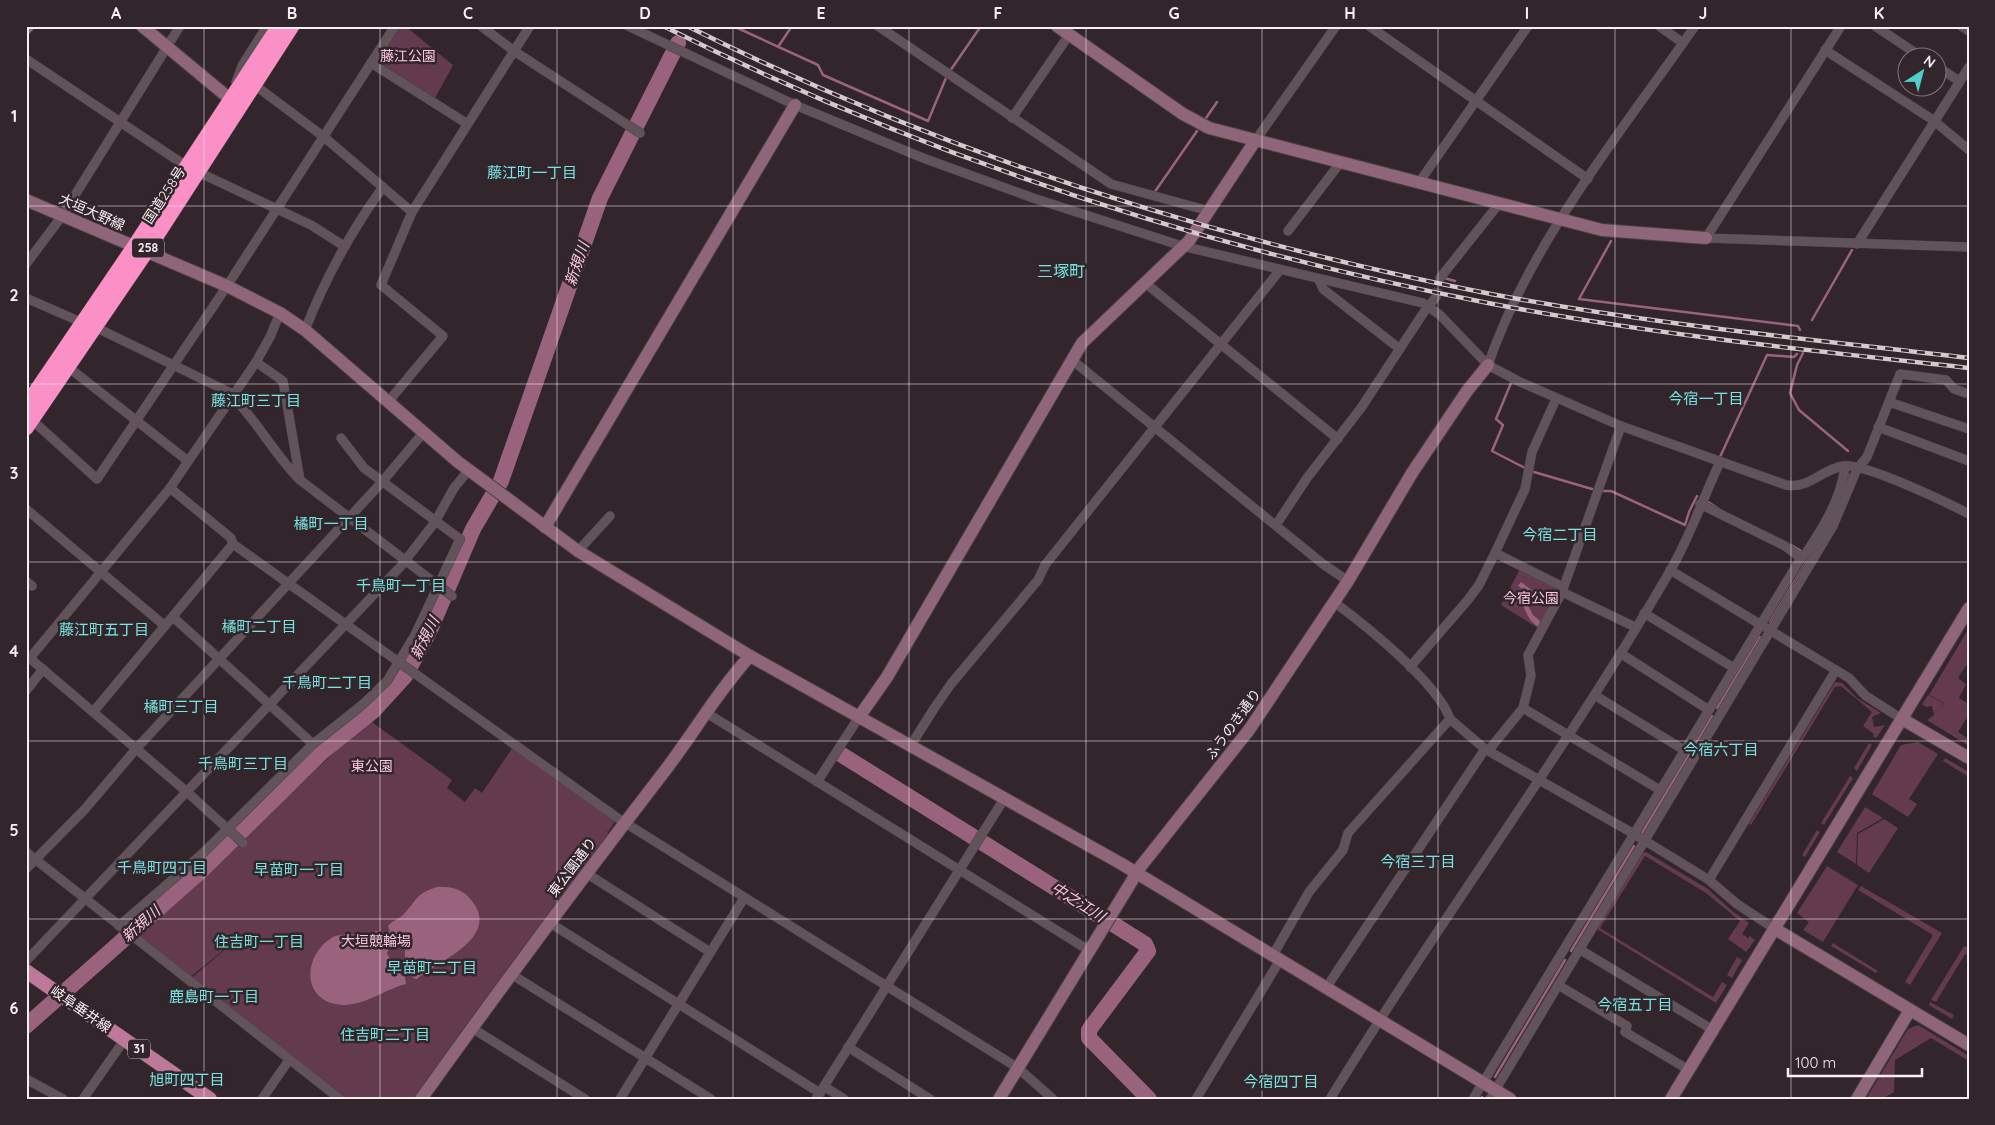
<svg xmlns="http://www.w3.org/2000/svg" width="1995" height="1125" viewBox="0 0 1995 1125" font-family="Quicksand,'Noto Sans JP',sans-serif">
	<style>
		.green { fill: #643a4f }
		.water { fill: #99627d }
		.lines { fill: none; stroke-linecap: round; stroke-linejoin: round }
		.stream { stroke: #99627d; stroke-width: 2.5 }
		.river { stroke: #99627d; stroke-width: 16 }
		.street-tunnel { stroke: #504349; stroke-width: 9; stroke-dasharray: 9 4.5; stroke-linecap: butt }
		.street-casing { stroke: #4a4044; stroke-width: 10 }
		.secondary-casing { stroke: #4a4044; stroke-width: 14 }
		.primary-casing { stroke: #4a4044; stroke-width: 15 }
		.highway-casing { stroke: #4a4044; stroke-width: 16 }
		.street { stroke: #615359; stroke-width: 9 }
		.secondary { stroke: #8f657a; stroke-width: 12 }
		.primary { stroke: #bd789a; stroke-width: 14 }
		.highway { stroke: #fb90c6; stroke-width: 15 }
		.rail-casing { stroke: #d3cace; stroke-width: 4.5 }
		.rail { stroke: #32252b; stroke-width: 2.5; stroke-dasharray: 8; stroke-linecap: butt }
		.grid { fill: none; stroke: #f8eff3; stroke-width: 1; stroke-opacity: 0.55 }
		.labels { text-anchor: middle; stroke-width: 5; stroke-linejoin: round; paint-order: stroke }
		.shield { fill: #32252b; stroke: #bdb2b7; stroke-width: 1 }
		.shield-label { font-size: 12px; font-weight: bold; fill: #f8eff3 }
		.park-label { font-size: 14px; fill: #fac7de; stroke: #32252b }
		.street-label { font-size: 14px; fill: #f8eff3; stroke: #32252b }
		.neighbourhood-label { font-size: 15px; fill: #78e4e1; stroke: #32252b }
		.water-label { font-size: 15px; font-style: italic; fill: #f9c6dd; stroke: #32252b }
		.quarter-label { font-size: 16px; fill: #78e4e1; stroke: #32252b }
		.neatline { fill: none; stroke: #f8eff3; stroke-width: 2 }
		.grid-label { font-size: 16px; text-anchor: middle; font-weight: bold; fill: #f8eff3 }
	</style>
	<rect width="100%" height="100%" fill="#32252b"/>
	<g class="green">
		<path d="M401,26h4l48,39 -18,33 -58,-36z"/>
		<path d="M1520,569l39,19 -20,41 -38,-24z"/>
		<path d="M1969,628v33l-11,17 8,6 -7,14 10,6v10l-11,18 11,7v7l-42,-26 7,-5 -2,-9 -6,1 -4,-3 6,-9 15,8 -3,5 4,-5 -15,-8z"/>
		<path d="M1835,682l7,1 15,15 24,15 -9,4 2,10 11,-2 -9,13 -3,-2 1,-2 -11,-8 9,-14 -31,-26 -6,1 -84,138 -2,-1z"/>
		<path d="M369,720l83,60 -5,8 18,14 10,-14 7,5 31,-46 103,73 -8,12 -3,-2 4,4 -110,151 -86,114h-73l-152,-118 54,-46 9,-20 -9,20 -54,44 -50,-41c78,-72 153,-146 231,-218z"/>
		<path d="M1918,742l20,12 -29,45 8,5 -9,13 -36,-23 29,-49z"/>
		<path d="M1869,743l3,2 -15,26 -3,-3z"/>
		<path d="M1945,758l24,14v5l-26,-16z"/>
		<path d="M1850,776l3,2 -29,47 -3,-2z"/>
		<path d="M1865,807l18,11 -26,15 -1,31 -19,-12z"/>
		<path d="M1884,819l14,9 -29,45 -12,-8 1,-31z"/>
		<path d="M1817,830l3,2 -15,25 -3,-2z"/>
		<path d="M1646,852l62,37 23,21 18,13 -7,11 6,4 2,-2 5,4 -9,12 -18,-13 12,-18 -34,-28 -61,-37 -45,72 113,69 9,-15 5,3 -11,18 -119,-74 45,-76z"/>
		<path d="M1827,866l31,19 -35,57 -20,-12 6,-8 -12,-9z"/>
		<path d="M1861,886l81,47 -32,52 -5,-3 28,-47 -75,-45z"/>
		<path d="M1833,943l45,28 -2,2 -45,-27z"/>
		<path d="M1964,946l5,2v8l-4,-2 -29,48 -5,-2z"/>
		<path d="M1737,957l5,3 -10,18 -5,-3z"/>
		<path d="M1930,1002l24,13 -2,4 -23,-14z"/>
		<path d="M1918,1025l51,31v5l-38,-23 -36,22 -1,32 -12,7h-16l42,-70z"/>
	</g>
	<g class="water">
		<path d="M1521,582l13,10 -6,13 5,10 7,6 -1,6c-10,-5 -12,-13 -17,-24l5,-11 -9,-6z"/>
		<path d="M437,887c14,-1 26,2 35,14 29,37 -34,60 -55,78l-4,-1 -8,-20v-10l-9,-6 -3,-6 -3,2 -3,-6 3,-1 -2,-5c5,-6 11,-7 16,-12 14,-15 11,-20 33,-27z"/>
		<path d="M379,931l10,16 -2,7 14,21 4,1 1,8c-20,5 -41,21 -62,21 -41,-1 -43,-46 -14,-66 9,-7 23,-3 34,-5 5,0 9,-3 15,-3z"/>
	</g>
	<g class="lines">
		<g class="stream">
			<path d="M733,26l85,39 5,10 105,46 18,-43"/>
			<path d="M778,47l14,-21"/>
			<path d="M950,71l31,-45"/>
			<path d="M1206,118l11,-16"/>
			<path d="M1154,193l43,-62"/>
			<path d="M1611,241l-32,58 219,27 2,4"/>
			<path d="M1444,278l11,3"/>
			<path d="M1812,320l40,-70"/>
			<path d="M1803,353l-6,12 -7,28 9,17 49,41"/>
			<path d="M1511,383l-15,36 7,6 -11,26 33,17"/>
			<path d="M1720,457l47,-102 27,2 3,-3"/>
			<path d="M1534,472l58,17"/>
			<path d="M1845,487l3,-13"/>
			<path d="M1603,491h8l74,34 4,-13 8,-16"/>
			<path d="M1708,502l11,7"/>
			<path d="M1791,545l10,6"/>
			<path d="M1770,622l40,-66"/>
			<path d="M1717,708l43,-71"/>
			<path d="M1642,833l70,-117"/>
			<path d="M1571,951l63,-105"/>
			<path d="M1495,1077l70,-117"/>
			<path d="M1481,1099l1,-2"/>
		</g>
		<g class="river">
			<path d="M842,755l303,189 3,7 -59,79v8l60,61"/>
			<path d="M26,1026l177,-157 119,-117 51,-41 32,-35 24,-44 44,-103 28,-48 99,-283 78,-155"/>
		</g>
		<path class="street-tunnel" d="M1436,297l4,-19"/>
		<defs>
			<g id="street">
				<path d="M481,26l33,25 16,-25"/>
				<path d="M628,26l167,79 128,53 110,40 149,48 241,57 17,12 48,50 30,16 103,45 165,59c24,4 34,-15 57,-19 22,-3 103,36 126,48"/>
				<path d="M878,26l233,158 98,27"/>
				<path d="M1369,26l219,153"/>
				<path d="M1659,26l24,17"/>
				<path d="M1841,26l-135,212 263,9"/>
				<path d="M1875,26l48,32"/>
				<path d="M1961,26l8,5"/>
				<path d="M1825,50l108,70 36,30"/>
				<path d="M26,59l160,107"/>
				<path d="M371,63l95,60"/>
				<path d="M1938,67l21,14"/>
				<path d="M236,82l6,-16 25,-40"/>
				<path d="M260,89l64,48 88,75"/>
				<path d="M1012,118l57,-83"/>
				<path d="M1255,141l81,-115"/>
				<path d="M198,172l113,53 33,21"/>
				<path d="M1418,184l110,-158"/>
				<path d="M1288,231l52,-68"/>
				<path d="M1857,244l112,-177"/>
				<path d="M26,264l36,-48 118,-190"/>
				<path d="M1440,278l58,-73"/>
				<path d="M1319,280l4,9 77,60"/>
				<path d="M1144,282l194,157"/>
				<path d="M26,298l57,25"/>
				<path d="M95,327l138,67"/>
				<path d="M305,330c20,-51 46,-99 78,-143"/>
				<path d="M1072,360l251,204 25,17"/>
				<path d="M256,362l27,19 17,99"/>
				<path d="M1488,365c41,-121 134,-234 207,-339"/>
				<path d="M68,367l120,94"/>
				<path d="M232,396c26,26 42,58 68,84l152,116"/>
				<path d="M1556,399l-24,53 -7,37 -30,64 68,34"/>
				<path d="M388,402l55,-66 -62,-51 31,-73 102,-161 126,82"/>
				<path d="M1889,402l80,27"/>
				<path d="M32,420l65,59 130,-193 168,-260"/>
				<path d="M1878,427l91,34"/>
				<path d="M170,488l61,50 2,6 386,275 399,249 35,31"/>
				<path d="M1700,504l85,42 16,12"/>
				<path d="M26,509l139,117"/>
				<path d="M1276,525l31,-47 54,-70 63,-96 12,-15"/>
				<path d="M578,551l32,-35"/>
				<path d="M1670,570l179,108 17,18 36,23"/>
				<path d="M26,581l6,5"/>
				<path d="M1562,592l73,35"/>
				<path d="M1334,602c31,23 104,81 116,117"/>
				<path d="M1644,613l90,55"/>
				<path d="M173,617l140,127"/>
				<path d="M1620,653l89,57"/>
				<path d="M26,655l161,137 56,51"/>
				<path d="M30,658l140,-170 86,-126 14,-25 10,-24"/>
				<path d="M1410,667l57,-66 12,-16 16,-32"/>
				<path d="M26,691l17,-22"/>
				<path d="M1596,696l88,54"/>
				<path d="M1523,708l137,82"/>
				<path d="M94,711l139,-167"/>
				<path d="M705,712l385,239"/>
				<path d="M911,745l24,-38 16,-23 87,-104 7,-15 235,-295"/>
				<path d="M1488,751l35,-43 8,-32 -3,-21 34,-63 59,-166"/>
				<path d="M817,782l42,-65"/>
				<path d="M26,852l314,247"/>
				<path d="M26,869l59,-60 51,-60 246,-267 41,-49"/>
				<path d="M586,873l124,79"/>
				<path d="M1709,880l127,-210"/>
				<path d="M550,923l270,170"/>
				<path d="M119,926l83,-72 111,-110 49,-39 25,-24 28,-46 45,-96 -96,-71 -23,-30"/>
				<path d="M1775,929l-38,-25 -28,-24 -75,-46 167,-276 5,-5c18,-27 35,-54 39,-87"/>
				<path d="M1579,949l134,81"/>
				<path d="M1273,955l36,-63 34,-42 5,-17 102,-114 35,30 149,85 -161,265"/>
				<path d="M26,961l375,-395 34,-44 19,-34 14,-17"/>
				<path d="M511,974l200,125"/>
				<path d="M1558,985l69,41 -2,6 64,38"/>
				<path d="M1326,988l159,-239"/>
				<path d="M472,1028l113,71"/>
				<path d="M848,1047l82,52"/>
				<path d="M26,1079l37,20"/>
				<path d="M825,1087l19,12"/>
				<path d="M83,1099l42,-60"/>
				<path d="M262,1099l27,-39"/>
				<path d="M620,1099l124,-201"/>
				<path d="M816,1099l188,-300"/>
				<path d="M1196,1099l84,-139"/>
				<path d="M1330,1099c109,-179 235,-346 340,-528 20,-34 33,-73 50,-109"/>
				<path d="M1490,1099l343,-573 24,-57 10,-12 33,-83 46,6 8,9 15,5"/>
			</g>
			<g id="secondary">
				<path d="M142,26l88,73"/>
				<path d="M1057,26l126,88 26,14 393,102 104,8"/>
				<path d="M26,28l2,-2"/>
				<path d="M26,200l201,86 53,27 25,17 153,132 120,89 172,105 370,207 390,236"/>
				<path d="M545,527l250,-422"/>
				<path d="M859,717l28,-40 195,-334 107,-102 66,-100"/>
				<path d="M1902,719l67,39"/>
				<path d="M1775,929l194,116"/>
				<path d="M421,1099c80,-112 162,-222 246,-331 28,-37 51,-77 83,-112"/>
				<path d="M999,1099l142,-233 108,-136 99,-149 64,-108 55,-82 21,-26"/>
				<path d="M1671,1099l298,-491"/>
				<path d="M1857,1099l53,-89"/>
			</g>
			<path id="primary" d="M26,971l184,128"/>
			<g id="highway">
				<path d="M26,406l108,-159 145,-221"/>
				<path d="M26,428l120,-176 146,-226"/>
			</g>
		</defs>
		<use href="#street" class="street-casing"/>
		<use href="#secondary" class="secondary-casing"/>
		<use href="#primary" class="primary-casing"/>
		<use href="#highway" class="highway-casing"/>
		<use href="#street" class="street"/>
		<use href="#secondary" class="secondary"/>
		<use href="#primary" class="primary"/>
		<use href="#highway" class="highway"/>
		<defs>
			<g id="rail">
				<path d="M663,26c261,130 539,222 825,277 159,31 320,47 481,65"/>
				<path d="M687,26c253,126 527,214 804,268 158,30 318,45 478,64"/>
			</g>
		</defs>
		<use href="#rail" class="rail-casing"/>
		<use href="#rail" class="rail"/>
	</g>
	<path class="grid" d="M204,26v1073M380,26v1073M557,26v1073M733,26v1073M909,26v1073M1086,26v1073M1262,26v1073M1438,26v1073M1615,26v1073M1791,26v1073M26,206h1943M26,384h1943M26,562h1943M26,741h1943M26,919h1943"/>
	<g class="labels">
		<g class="shield">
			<rect x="132" y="238.5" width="32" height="19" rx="4"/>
			<rect x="128" y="1039.5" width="22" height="19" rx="4"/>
		</g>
		<g class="shield-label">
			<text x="148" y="252">258</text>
			<text x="139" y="1053">31</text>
		</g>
		<g class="park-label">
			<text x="408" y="61">藤江公園</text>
			<text x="1531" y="603">今宿公園</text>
			<text x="372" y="771">東公園</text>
			<text x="376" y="946">大垣競輪場</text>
		</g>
		<g class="street-label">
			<text transform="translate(164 195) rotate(-57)" y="5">国道258号</text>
			<text transform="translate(92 212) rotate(24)" y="5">大垣大野線</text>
			<text transform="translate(1233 724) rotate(-54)" y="5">ふうのき通り</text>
			<text transform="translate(572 867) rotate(-53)" y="5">東公園通り</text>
			<text transform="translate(81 1009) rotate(35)" y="5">岐阜垂井線</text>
		</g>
		<g class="neighbourhood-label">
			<text x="532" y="178">藤江町一丁目</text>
			<text x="1706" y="404">今宿一丁目</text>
			<text x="256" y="406">藤江町三丁目</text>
			<text x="331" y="529">橘町一丁目</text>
			<text x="1560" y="540">今宿二丁目</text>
			<text x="401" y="591">千鳥町一丁目</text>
			<text x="259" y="632">橘町二丁目</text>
			<text x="104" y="635">藤江町五丁目</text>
			<text x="327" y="688">千鳥町二丁目</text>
			<text x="181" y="712">橘町三丁目</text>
			<text x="1721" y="755">今宿六丁目</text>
			<text x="243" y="769">千鳥町三丁目</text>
			<text x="1418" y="867">今宿三丁目</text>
			<text x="162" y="873">千鳥町四丁目</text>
			<text x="299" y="875">早苗町一丁目</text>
			<text x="259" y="947">住吉町一丁目</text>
			<text x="432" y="973">早苗町二丁目</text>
			<text x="214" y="1002">鹿島町一丁目</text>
			<text x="1635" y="1010">今宿五丁目</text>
			<text x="385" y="1040">住吉町二丁目</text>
			<text x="187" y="1085">旭町四丁目</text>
			<text x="1281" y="1087">今宿四丁目</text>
		</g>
		<g class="water-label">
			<text transform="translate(577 264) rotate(-71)" y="5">新規川</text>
			<text transform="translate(425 638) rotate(-63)" y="5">新規川</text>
			<text transform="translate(1078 902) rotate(32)" y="5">中之江川</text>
			<text transform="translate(141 924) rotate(-42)" y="5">新規川</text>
		</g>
		<g class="quarter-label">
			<text x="1061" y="277">三塚町</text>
		</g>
	</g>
	<rect width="1995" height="1125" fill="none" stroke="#32252b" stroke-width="55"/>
	<g transform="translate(1922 72) rotate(36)"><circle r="24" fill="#32252b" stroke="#81767b"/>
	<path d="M0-4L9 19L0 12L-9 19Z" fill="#53cdca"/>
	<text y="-8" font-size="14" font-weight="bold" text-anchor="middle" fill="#f8eff3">N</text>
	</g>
	<path d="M1788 1068v8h134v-8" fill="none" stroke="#f8eff3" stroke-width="2.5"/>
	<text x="1795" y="1068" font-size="15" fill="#f8eff3" stroke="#32252b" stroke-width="4" paint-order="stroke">100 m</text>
	<rect x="28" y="28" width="1940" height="1070" class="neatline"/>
	<g class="grid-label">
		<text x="116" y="19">A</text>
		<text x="292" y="19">B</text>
		<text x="468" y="19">C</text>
		<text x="645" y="19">D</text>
		<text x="821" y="19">E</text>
		<text x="998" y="19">F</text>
		<text x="1174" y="19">G</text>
		<text x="1350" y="19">H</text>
		<text x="1527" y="19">I</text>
		<text x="1703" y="19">J</text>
		<text x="1879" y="19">K</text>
		<text x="14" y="122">1</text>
		<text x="14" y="301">2</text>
		<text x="14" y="479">3</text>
		<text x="14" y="657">4</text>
		<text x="14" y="836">5</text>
		<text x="14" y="1014">6</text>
	</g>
</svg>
